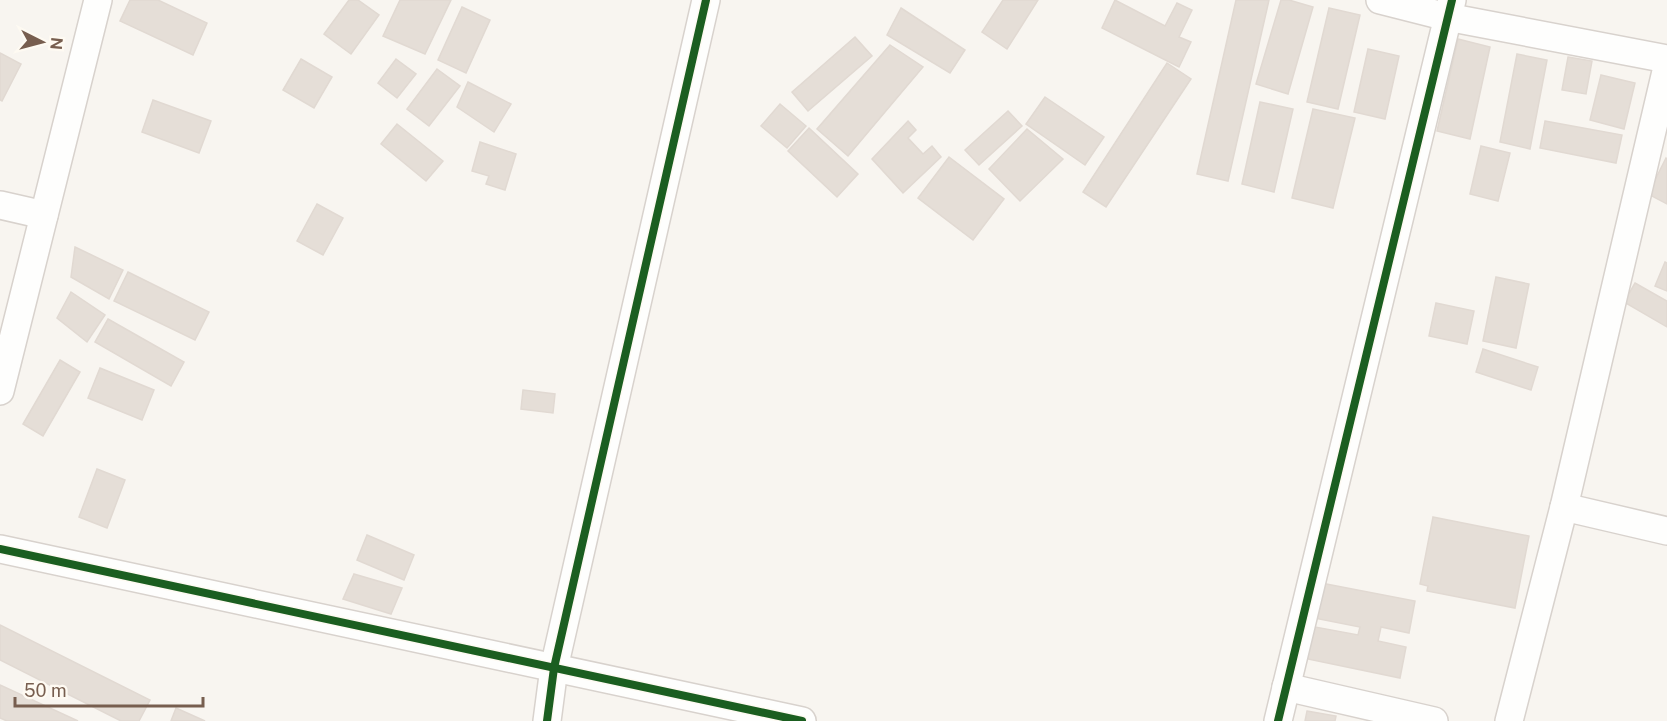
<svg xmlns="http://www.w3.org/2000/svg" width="1667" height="721" viewBox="0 0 1667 721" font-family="'Public Sans',sans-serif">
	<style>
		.building { fill: #e5ded7; stroke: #e1d9d2; stroke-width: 1.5 }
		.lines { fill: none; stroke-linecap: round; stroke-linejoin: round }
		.street-casing { stroke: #d8d2cd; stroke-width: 30 }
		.street { stroke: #fefefd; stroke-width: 27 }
		.cycleway-casing { stroke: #fefaf2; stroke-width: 11 }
		.cycleway { stroke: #1b5e20; stroke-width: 8 }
	</style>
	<rect width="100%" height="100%" fill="#f8f5f0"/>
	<g class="building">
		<path d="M130,0h28l49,23 -14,32 -73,-34z"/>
		<path d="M349,0h9l21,15 -28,39 -27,-20z"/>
		<path d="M400,0h51l-26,54 -42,-18z"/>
		<path d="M1003,0h35l-31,49 -25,-17z"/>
		<path d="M1115,0l50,26 12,-23 15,7 -13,27 12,5 -12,25 -77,-39z"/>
		<path d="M1236,0h33l-41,181 -31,-7z"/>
		<path d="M1281,0h8l24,7 -25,87 -32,-10z"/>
		<path d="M462,7l28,13 -24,53 -28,-13z"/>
		<path d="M901,8l64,42 -15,23 -63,-38z"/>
		<path d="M1329,8l31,7 -22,94 -31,-7z"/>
		<path d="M855,37l17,19 -64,55 -16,-19z"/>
		<path d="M1458,39l32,8 -20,92 -33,-8z"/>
		<path d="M890,45l33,22 -75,89 -31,-27z"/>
		<path d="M1368,49l31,7 -14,63 -31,-7z"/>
		<path d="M0,53l21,11 -19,37 -2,-1z"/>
		<path d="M1517,54l30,6 -17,89 -30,-7z"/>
		<path d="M1568,57l24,4 -6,33 -24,-4z"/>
		<path d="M301,59l31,18 -18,31 -31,-18z"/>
		<path d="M396,59l20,15 -19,24 -19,-15z"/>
		<path d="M1167,63l24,16 -85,128 -23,-15z"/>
		<path d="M437,69l23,17 -31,40 -22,-17z"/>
		<path d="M1601,75l34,8 -11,46 -34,-9z"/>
		<path d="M468,82l43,22 -17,28 -37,-25z"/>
		<path d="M1045,97l59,40 -19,28 -59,-41z"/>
		<path d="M153,100l58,21 -12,32 -57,-21z"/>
		<path d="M1260,102l33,7 -19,83 -32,-8z"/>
		<path d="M780,104l26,22 -19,22 -26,-22z"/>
		<path d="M1313,109l42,9 -22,90 -41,-10z"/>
		<path d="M1008,111l14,15 -43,39 -14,-15z"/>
		<path d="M908,121l8,9 -8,8 15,16 9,-8 9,11 -38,36 -31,-34z"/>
		<path d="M1545,121l77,14 -6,28 -76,-15z"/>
		<path d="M397,124l46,37 -17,20 -45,-37z"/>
		<path d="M809,128l49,46 -21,23 -49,-46z"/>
		<path d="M1027,129l36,30 -43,42 -31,-32z"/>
		<path d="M480,142l36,12 -11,36 -19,-6 3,-8 -17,-5z"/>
		<path d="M1481,146l29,7 -12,48 -28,-7z"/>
		<path d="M949,157l55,42 -31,41 -55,-42z"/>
		<path d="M1666,158l1,1v45l-19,-10z"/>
		<path d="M317,204l26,14 -20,37 -26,-14z"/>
		<path d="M75,247l48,23 -14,29 -38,-22z"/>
		<path d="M1665,262l2,1v28l-12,-5z"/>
		<path d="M128,272l81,40 -14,28 -81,-39z"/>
		<path d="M1496,277l33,7 -13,64 -33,-7z"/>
		<path d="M1635,283l32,18v26l-43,-25z"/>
		<path d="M71,292l34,23 -18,27 -30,-24z"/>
		<path d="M1436,303l38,8 -7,33 -38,-8z"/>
		<path d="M108,319l76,43 -13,24 -76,-44z"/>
		<path d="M1483,349l55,18 -7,23 -55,-18z"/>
		<path d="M60,360l20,12 -37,64 -20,-12z"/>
		<path d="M100,368l54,22 -12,30 -54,-22z"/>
		<path d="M523,390l32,4 -2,19 -32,-4z"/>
		<path d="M97,469l28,11 -18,48 -28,-11z"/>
		<path d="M1433,517l96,19 -14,72 -88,-17 1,-5 -8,-2z"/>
		<path d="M367,535l47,20 -10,25 -47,-20z"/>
		<path d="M354,574l48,14 -11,26 -48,-15z"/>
		<path d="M1316,582l99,19 -6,32 -28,-6 -3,14 28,6 -6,31 -97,-20 7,-32 48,9 2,-8 -51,-10z"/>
		<path d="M0,625l150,75 -11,21h-18l-121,-61z"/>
		<path d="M0,685l78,36h-71l-7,-3z"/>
		<path d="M176,708l29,13h-34z"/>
		<path d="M1307,711l29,5 -1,5h-30z"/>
	</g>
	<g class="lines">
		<defs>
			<g id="street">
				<path d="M1380,0l67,17 220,42"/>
				<path d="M0,205l44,10"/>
				<path d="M0,391l98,-391"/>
				<path d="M1564,507l103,24"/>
				<path d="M0,549l802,172"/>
				<path d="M1286,687l148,34"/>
				<path d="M547,721l7,-53 152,-668"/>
				<path d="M1278,721l174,-721"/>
				<path d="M1509,721l55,-214 103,-440"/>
			</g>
		</defs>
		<use href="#street" class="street-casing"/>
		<use href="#street" class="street"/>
		<defs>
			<g id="cycleway">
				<path d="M0,549l802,172"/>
				<path d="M547,721l7,-53 152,-668"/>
				<path d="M1278,721l174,-721"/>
			</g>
		</defs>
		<use href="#cycleway" class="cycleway-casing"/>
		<use href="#cycleway" class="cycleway"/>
	</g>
	<g transform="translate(42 42) rotate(96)" stroke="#fefaf2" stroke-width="4.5" paint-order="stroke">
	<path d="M0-4.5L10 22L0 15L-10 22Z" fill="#775e4f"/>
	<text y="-9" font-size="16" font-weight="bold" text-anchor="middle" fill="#775e4f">N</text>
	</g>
	<path d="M15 697v9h188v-9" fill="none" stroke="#775e4f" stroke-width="3"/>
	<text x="24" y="697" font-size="18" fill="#775e4f" stroke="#fefaf2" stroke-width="4.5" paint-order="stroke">50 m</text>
</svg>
